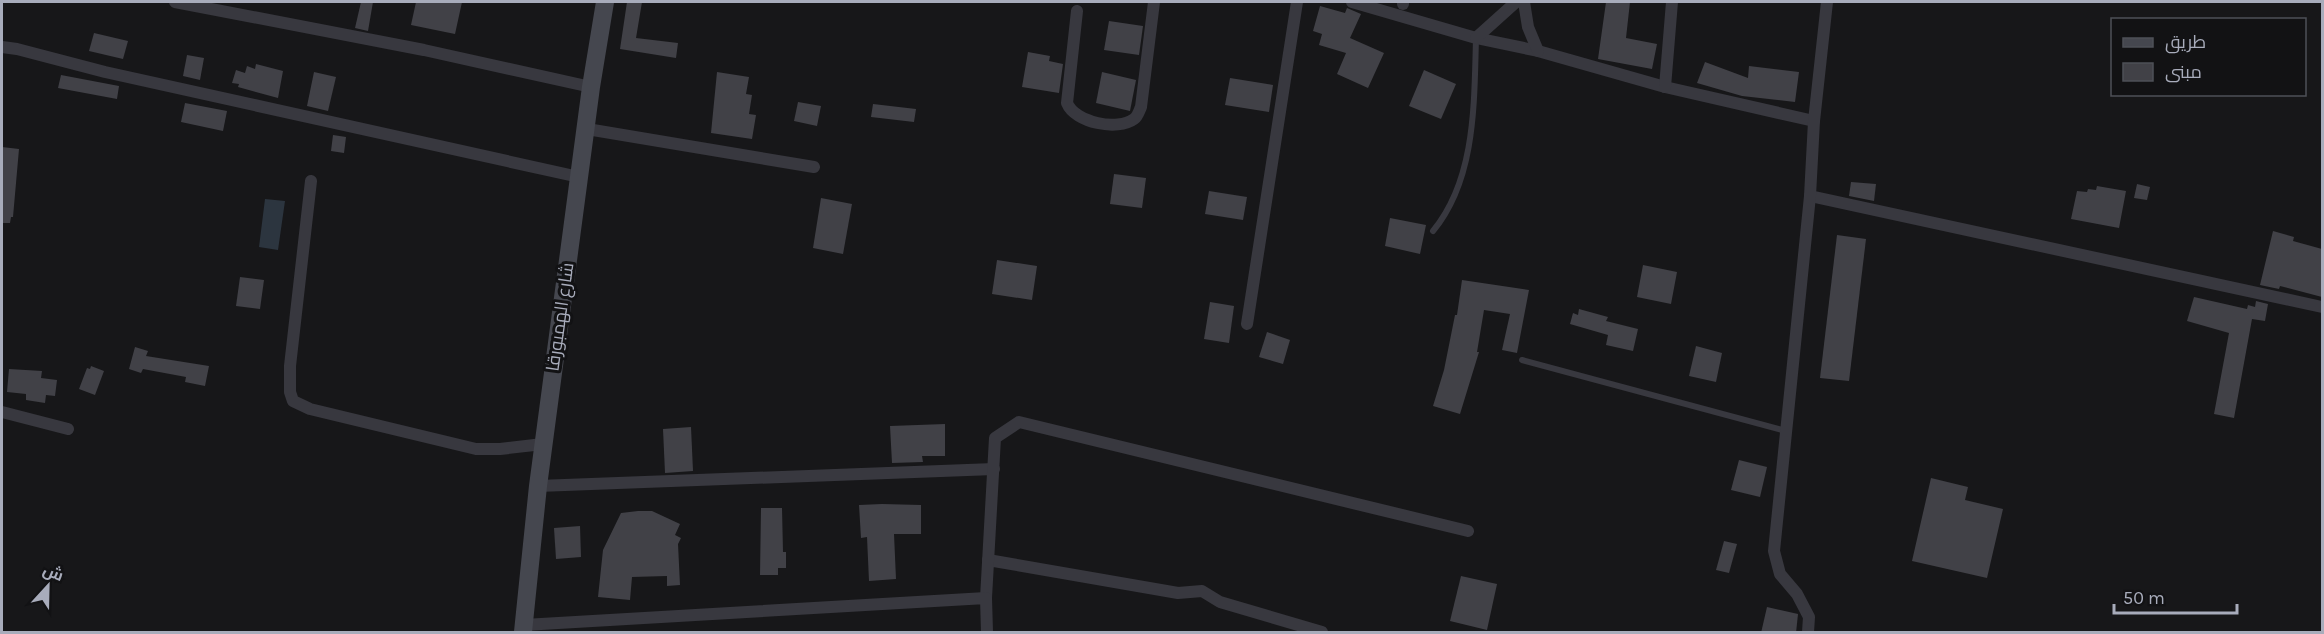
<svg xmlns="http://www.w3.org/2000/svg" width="2324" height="634" viewBox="0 0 2324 634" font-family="Karla,Cairo,sans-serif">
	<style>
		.water { fill: #2c353f }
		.building { fill: #414147 }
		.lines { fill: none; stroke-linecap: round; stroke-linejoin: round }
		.lane { stroke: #38383f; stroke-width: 6 }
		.street { stroke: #38383f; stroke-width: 12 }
		.secondary { stroke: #45474f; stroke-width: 18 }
		.labels { text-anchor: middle; stroke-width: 6; stroke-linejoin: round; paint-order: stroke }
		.street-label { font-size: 18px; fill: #a8acbb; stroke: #121214 }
	</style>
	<rect width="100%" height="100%" fill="#171719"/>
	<path class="water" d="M265,199l20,2 -7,49 -19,-3z"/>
	<g class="building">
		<path d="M361,2h12l-5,29 -13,-3z"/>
		<path d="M416,2h46l-7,32 -44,-9z"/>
		<path d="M627,2h15l-6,36 42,5 -2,15 -56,-9z"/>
		<path d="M1606,2h24l-4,36 31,6 -5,25 -54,-10z"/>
		<path d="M1320,6l25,7 2,-5 14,6 -11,24 34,15 -16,35 -31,-14 9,-21 -27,-8 3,-11 -9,-3z"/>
		<path d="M1109,21l34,5 -4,29 -35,-5z"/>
		<path d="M94,33l34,8 -5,18 -34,-8z"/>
		<path d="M1028,52l22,4 -1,5 14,3 -4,29 -37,-6z"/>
		<path d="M187,55l17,3 -4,22 -17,-4z"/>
		<path d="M1705,62l43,16 1,-12 50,6 -4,30 -53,-6 -45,-13z"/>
		<path d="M256,64l27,7 -5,27 -40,-11 1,-3 -7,-1 4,-13 9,3 2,-7 8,3z"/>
		<path d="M1424,70l32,14 -15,35 -32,-13z"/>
		<path d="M314,72l22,5 -8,34 -21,-5z"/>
		<path d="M717,72l32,5 -3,17 6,1 -3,19 7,1 -4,24 -41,-6z"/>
		<path d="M1102,72l34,8 -6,31 -34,-8z"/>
		<path d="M61,75l58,11 -2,13 -59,-11z"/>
		<path d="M1230,78l43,7 -4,27 -44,-7z"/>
		<path d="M798,102l23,4 -4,20 -23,-5z"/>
		<path d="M185,103l42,8 -4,20 -42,-9z"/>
		<path d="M873,104l43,5 -2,13 -43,-5z"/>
		<path d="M333,135l13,2 -2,16 -13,-2z"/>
		<path d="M2,147l17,2 -6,68h-2l-1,6h-8z"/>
		<path d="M1114,174l32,4 -4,30 -32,-4z"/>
		<path d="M1851,182l25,2 -2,17 -25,-5z"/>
		<path d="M2137,184l13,3 -3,13 -13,-2z"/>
		<path d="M2097,186l29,5 -7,37 -48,-9 6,-28 10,1 1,-3 8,1z"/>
		<path d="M1209,191l38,6 -4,23 -38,-6z"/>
		<path d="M821,198l31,6 -9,50 -30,-6z"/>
		<path d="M1390,218l36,7 -6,29 -35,-8z"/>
		<path d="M2273,231l21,6 -1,4 29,8v48l-42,-11 -1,3 -19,-4z"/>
		<path d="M1837,235l29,4 -17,142 -29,-3z"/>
		<path d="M997,260l40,6 -5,34 -40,-6z"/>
		<path d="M1643,265l34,7 -6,32 -34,-7z"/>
		<path d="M240,277l24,3 -4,29 -24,-3z"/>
		<path d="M1462,280l67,10 -12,63 -15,-3 8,-36 -26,-4 -7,42h2l-19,62 -27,-8 11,-36 11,-55h2z"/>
		<path d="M2194,297l53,12 1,-4 7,2 1,-6 12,3 -3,17 -13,-2 -18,99 -20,-4 15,-81 -42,-12z"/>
		<path d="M1210,302l24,4 -5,37 -25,-4z"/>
		<path d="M1579,309l29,8 -2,4 32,8 -5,22 -27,-6 2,-10 -38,-11 3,-11 5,2z"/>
		<path d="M1267,332l23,8 -7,24 -24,-7z"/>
		<path d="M1696,346l26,7 -6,29 -27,-6z"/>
		<path d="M135,347l13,4 -2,5 63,10 -4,20 -20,-4 1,-5 -43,-8 -2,4 -12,-4z"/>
		<path d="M91,366l13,5 -9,24 -16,-6 8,-21 3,1z"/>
		<path d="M9,369l33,2 -1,7 16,2 -2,16 -9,-1 -1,8 -19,-3v-6l-19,-2z"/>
		<path d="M945,424v32h-23l1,6 -31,1 -2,-37z"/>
		<path d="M691,427l2,44 -28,2 -2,-44z"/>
		<path d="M1739,460l28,7 -7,30 -29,-7z"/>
		<path d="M1931,478l37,9 -3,13 38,9 -16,69 -75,-17z"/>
		<path d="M882,504l39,1v29h-27l2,45 -27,2 -2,-44 -6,1 -2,-33z"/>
		<path d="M761,508h21l1,44h3v16h-8v7h-18z"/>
		<path d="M638,511h14l28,13 -5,11 6,3 -3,6 2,41 -13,1v-10l-35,1 -2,23 -32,-3 5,-47 18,-37z"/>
		<path d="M580,526l1,31 -25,2 -2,-31z"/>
		<path d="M1724,541l13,3 -8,29 -13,-3z"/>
		<path d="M1461,576l36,8 -10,46 -37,-9z"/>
		<path d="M1767,607l31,7 -2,19h-35z"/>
	</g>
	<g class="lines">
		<g class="lane">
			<path d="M1433,231c43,-52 41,-128 43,-192"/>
			<path d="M1522,360l264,71"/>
		</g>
		<g class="street">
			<path d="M175,2l249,48 167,37"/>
			<path d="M1352,2l124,36 62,13 127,36 149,34"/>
			<path d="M1524,2l4,25 10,24"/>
			<path d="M1403,4v-2"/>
			<path d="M1077,11l-10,92c8,20 51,28 67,16 4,-3 5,-8 7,-12l13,-105"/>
			<path d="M1476,38l40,-36"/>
			<path d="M2,47l15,2 88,23 474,105"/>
			<path d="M1665,87l7,-85"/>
			<path d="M587,129l227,38"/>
			<path d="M311,181l-21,185v26l3,9 17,8 166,40h24l43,-5"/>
			<path d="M1810,196l512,111"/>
			<path d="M1247,324l50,-322"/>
			<path d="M2,412l66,17"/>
			<path d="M538,486l456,-17"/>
			<path d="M988,560l190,33 24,-2 18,11 102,30"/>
			<path d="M986,598l9,-160 24,-16 449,109"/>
			<path d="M524,625l462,-27 1,34"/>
			<path d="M1808,632l1,-15 -12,-23 -17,-20 -6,-23 36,-355 4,-75 13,-119"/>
		</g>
		<path class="secondary" d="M523,632l15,-146 53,-399 14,-85"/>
	</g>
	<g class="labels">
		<g class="street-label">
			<text transform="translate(560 317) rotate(-82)" y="6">شارع الهمبورقا</text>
		</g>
	</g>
	<rect width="2324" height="634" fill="none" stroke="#a8acbb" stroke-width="6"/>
	<rect x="2111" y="18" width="195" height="78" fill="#121214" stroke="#4e5057" stroke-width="1.5"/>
	<rect x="2123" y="38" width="30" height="9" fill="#45474f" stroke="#4e5057" stroke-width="1.5"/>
	<text x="2165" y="48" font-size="18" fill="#a8acbb">طريق</text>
	<rect x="2123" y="63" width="30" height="18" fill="#414147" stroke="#4e5057" stroke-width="1.5"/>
	<text x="2165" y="78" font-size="18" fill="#a8acbb">مبنى</text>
	<g transform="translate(48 586) rotate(22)" stroke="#121214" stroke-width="4.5" paint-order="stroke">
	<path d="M0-4.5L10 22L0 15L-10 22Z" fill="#a8acbb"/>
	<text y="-9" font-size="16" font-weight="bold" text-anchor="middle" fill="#a8acbb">ش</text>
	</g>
	<path d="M2114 604v9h123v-9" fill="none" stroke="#a8acbb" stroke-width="3"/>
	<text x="2123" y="604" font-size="18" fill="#a8acbb" stroke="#121214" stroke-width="4.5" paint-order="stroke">50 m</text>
</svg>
